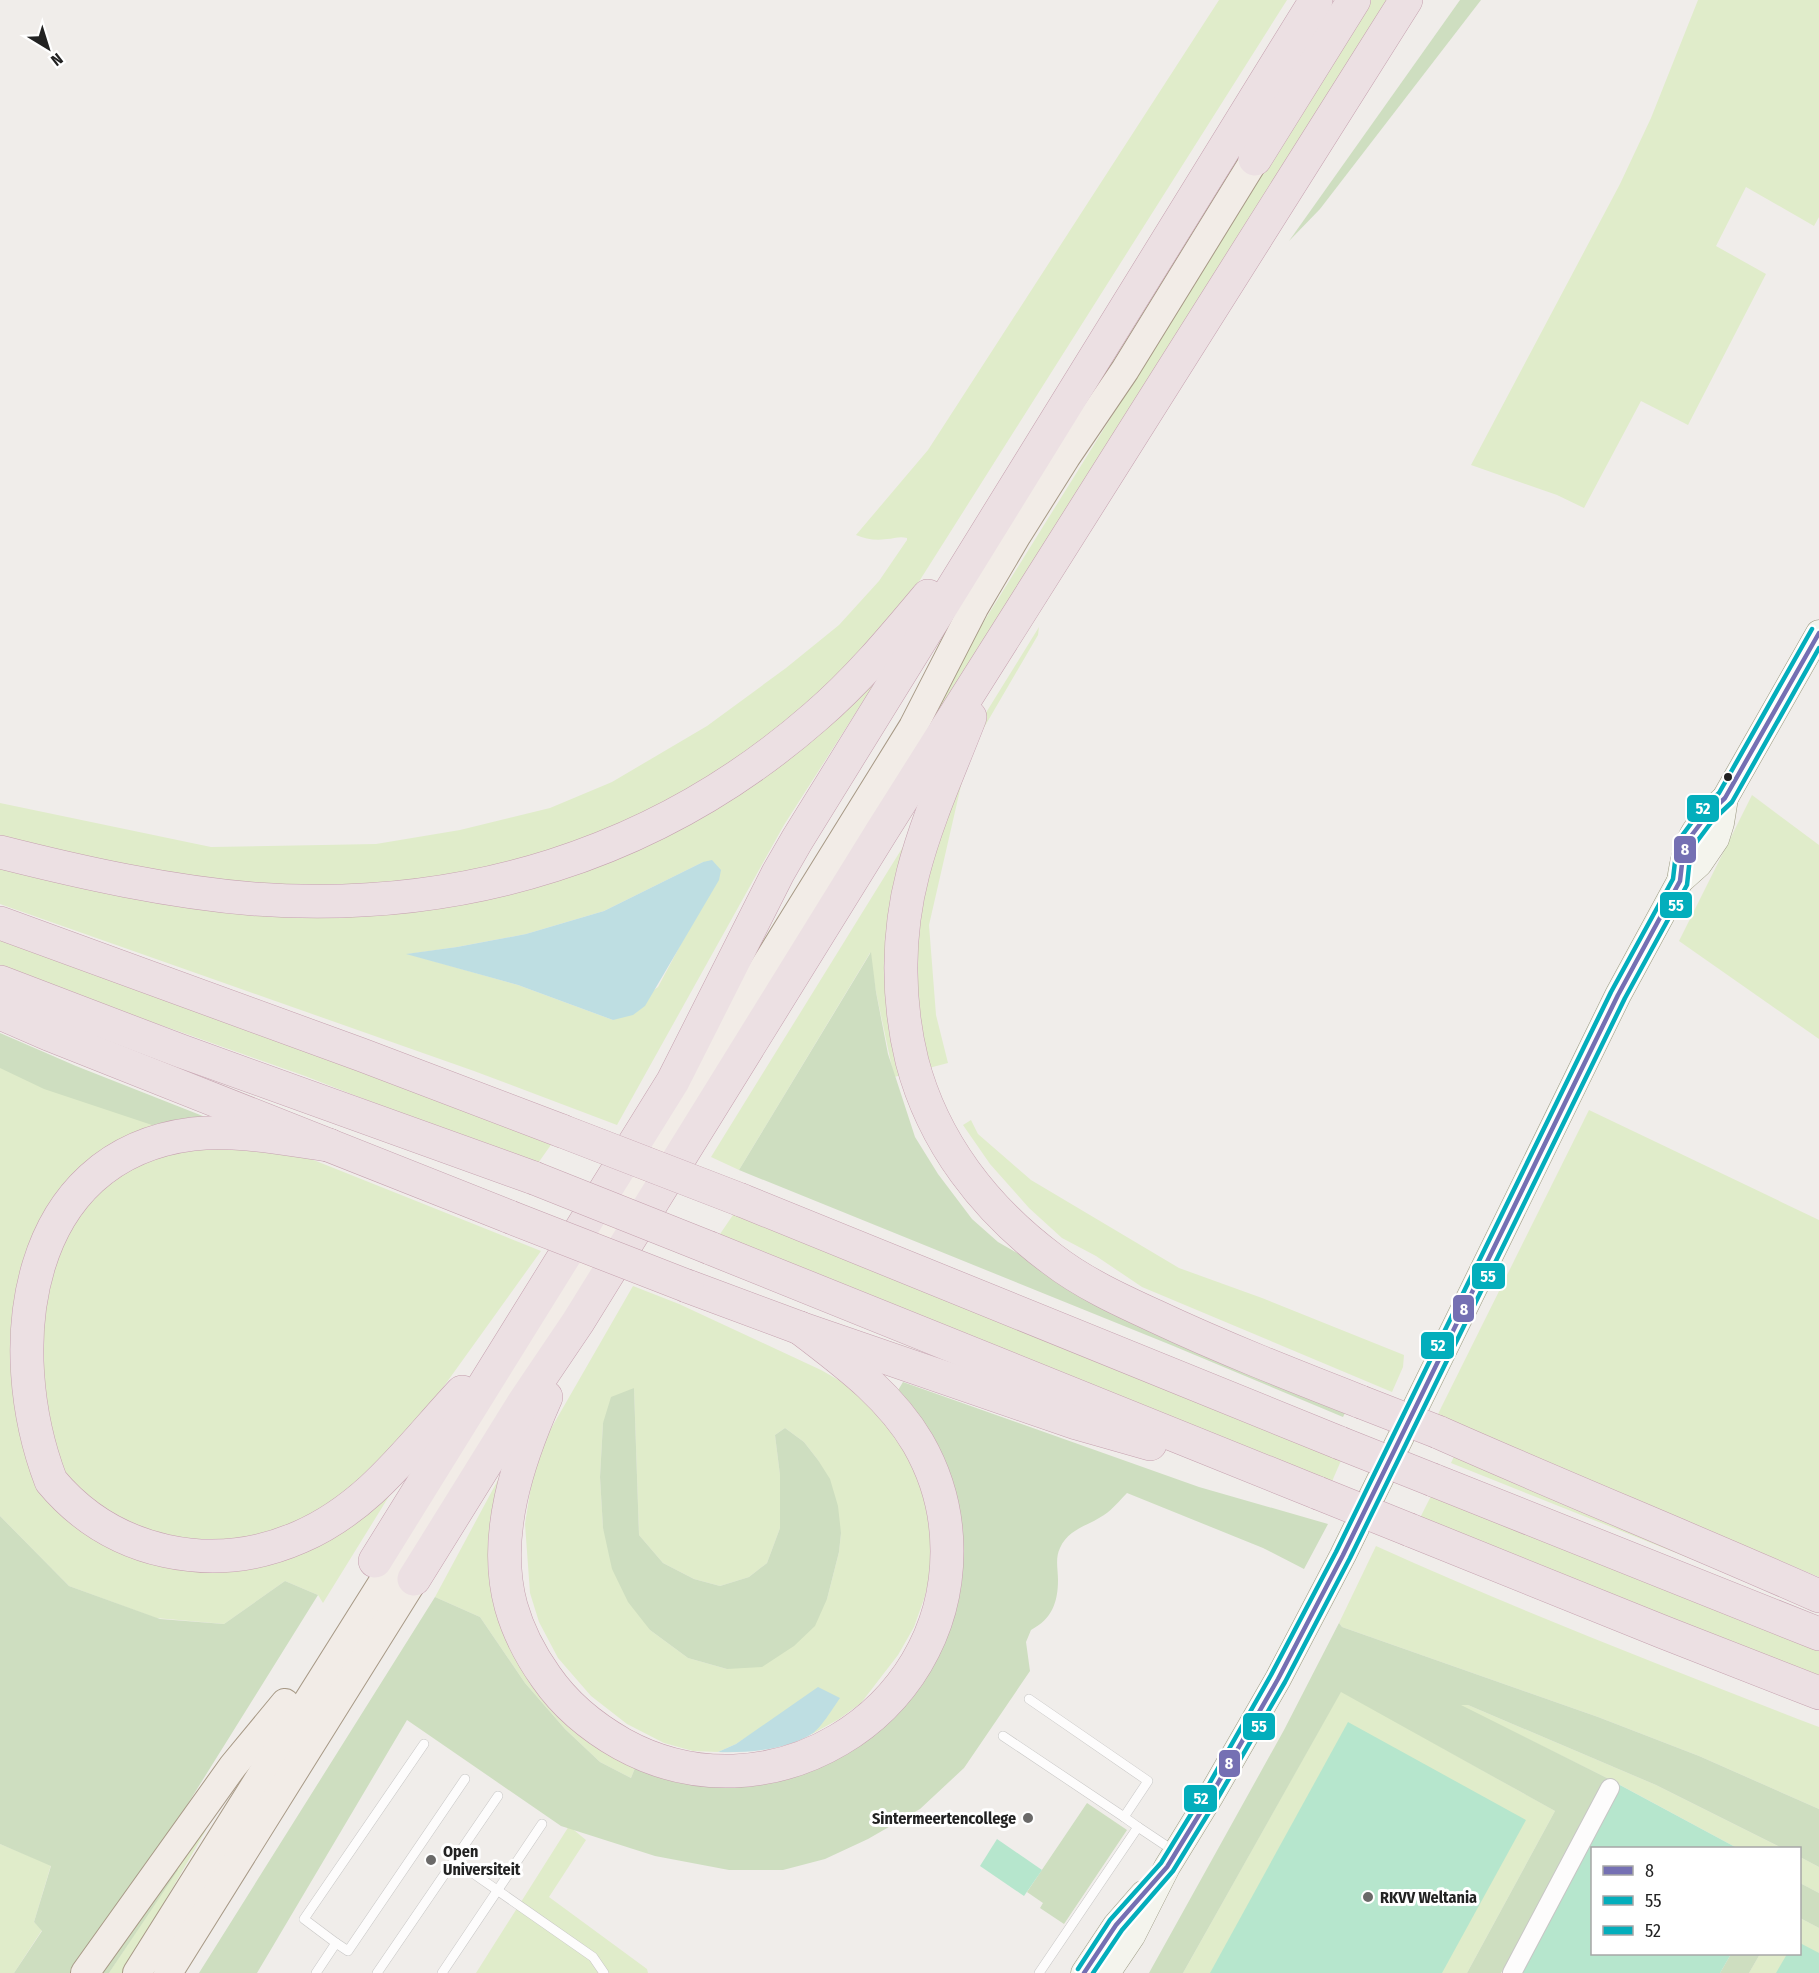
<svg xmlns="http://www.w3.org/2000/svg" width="1819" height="1973" viewBox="0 0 1819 1973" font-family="'Fira Sans Condensed',sans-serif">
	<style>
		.grass { fill: #e0ecca; fill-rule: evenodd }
		.forest { fill: #cedec0 }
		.pitch { fill: #b6e6cd }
		.water { fill: #bedee2 }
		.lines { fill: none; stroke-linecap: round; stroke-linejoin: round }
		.lane-casing { stroke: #c7c6c5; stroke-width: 10 }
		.street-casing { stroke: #c7c6c5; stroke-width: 20 }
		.secondary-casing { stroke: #9b9982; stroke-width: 27 }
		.primary-casing { stroke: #a79986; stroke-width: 30 }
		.highway-casing { stroke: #c5a1af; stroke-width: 34 }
		.lane { stroke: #fdfcfc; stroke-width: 9 }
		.street { stroke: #fdfcfc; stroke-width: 18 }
		.secondary { stroke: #f4f4ed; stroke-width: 26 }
		.primary { stroke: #f2ece7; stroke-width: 28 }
		.highway { stroke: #ece0e3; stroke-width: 33 }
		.highway-bridge-casing { stroke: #c5a1af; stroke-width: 34; stroke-linecap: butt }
		.highway-bridge { stroke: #ece0e3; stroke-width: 33 }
		.bus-1-casing { stroke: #fff; stroke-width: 9 }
		.bus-2-casing { stroke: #fff; stroke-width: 9 }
		.bus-3-casing { stroke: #fff; stroke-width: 9 }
		.bus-1 { stroke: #7570b3; stroke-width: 4.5 }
		.bus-2 { stroke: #03aebc; stroke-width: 4.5 }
		.bus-3 { stroke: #03aebc; stroke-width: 4.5 }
		.bus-dot { fill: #222; stroke: #fff; stroke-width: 2 }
		.poi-dot { fill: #6a6968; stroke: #fff; stroke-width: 2 }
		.labels { text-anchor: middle; stroke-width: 6; stroke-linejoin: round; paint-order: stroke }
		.poi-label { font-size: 16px; font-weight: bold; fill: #222; stroke: #fff; text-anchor: start }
		.line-badge { stroke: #fff; stroke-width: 2 }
		.badge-label { font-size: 16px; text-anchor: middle; font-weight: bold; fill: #fff }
	</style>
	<rect width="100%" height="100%" fill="#f0edea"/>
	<g class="grass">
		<path d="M1219,0h68l-367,580 -42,56 -48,51 -101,80 -69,42 -118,49 -157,29 -133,-2 -95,-12 -157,-36v-34l211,44 165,-3 84,-14 90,-22 62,-26 95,-56 79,-58 53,-43 40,-44 28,-41v-2c-8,-2 -13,1 -20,1 -12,2 -21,0 -31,-4l72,-85z"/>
		<path d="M1371,0h21l-717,1146 -14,-6z"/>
		<path d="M1698,0h121v217l-5,9 -68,-39 -30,59 50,28 -78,151 -47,-24 -57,107 -27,-13 -86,-30 149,-281 31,-66z"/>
		<path d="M1039,627l-1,8 -70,120 -39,170 7,90 12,48 -54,14 -18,-85 -6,-39 -131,217 -28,-13z"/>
		<path d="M890,659l-106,166 -167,300 -143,-54 -474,-167v-44l167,36 372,-12 61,-18 46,-20 46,-25zM703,862l-7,54 -38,71 -45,33 -95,-35 -110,-31 49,-7 69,-13 78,-23z"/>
		<path d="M1752,795l67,50v194l-140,-98z"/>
		<path d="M0,933l553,209 -17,24 -231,-90 -127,-45 -178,-60z"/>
		<path d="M0,1060l256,77 285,114 -112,156 -46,49 8,37 -68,110 -5,-8 -33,-14 -61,43 -68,-6 -87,-32 -69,-70z"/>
		<path d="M1589,1110l230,110v357l-383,-159z"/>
		<path d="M971,1120l7,14 53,46 148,88 83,30 142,57 -1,12 -11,25 -250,-105 -46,-31 -34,-18 -33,-30 -39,-44 -27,-39z"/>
		<path d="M735,1212l608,244 -13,30 -612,-249z"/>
		<path d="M633,1286l46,18 142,66 28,16 20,17 35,44 19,42 11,70 -9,37 -11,31 -16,28 -37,48 -22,16 -27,15 -45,-10 -31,20 -18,8 -25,-1 -29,-8 -37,-19 -36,-28 -33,-38 -19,-36 -9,-29 -5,-69 6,-38 10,-40zM634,1388l5,147 24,28 31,16 26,7 29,-9 18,-14 13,-35v-53l-5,-40 10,-7 19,14 14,18 23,73 -2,19 -12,47 -100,70 -39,-11 -38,-28 -47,-102 -3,-51 3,-54z"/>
		<path d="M513,1452l-9,152 110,154 21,10 -4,10 -31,-16 -35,-33 -40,-46 -45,-66 -45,-20z"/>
		<path d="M1456,1452l363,158 -368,-147z"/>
		<path d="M1432,1494l387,150v34l-400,-158z"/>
		<path d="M1376,1546c146,66 293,123 443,181v82l-120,-53 -101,-39 -256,-90 -3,-4z"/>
		<path d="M1341,1691l214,120 -88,162h-284z"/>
		<path d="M1459,1705h9l188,80 126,63h-45l-128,-69z"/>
		<path d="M200,1826l6,4 -81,140 -2,3h-14l68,-103 -5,-5z"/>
		<path d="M569,1826l17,14 -37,57 98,72 1,4h-172z"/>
		<path d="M0,1844l51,21 -17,57 8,8 -28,43h-14z"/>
		<path d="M1800,1857l19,10v26l-19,-10z"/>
		<path d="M1800,1918l19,10v45h-70l11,-19h40z"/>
	</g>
	<g class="forest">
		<path d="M1460,0h21l-161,209 -31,32z"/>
		<path d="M871,952l5,40 12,62 27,83 23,37 34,45 26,23 105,60 244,107 -4,8 -172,-72 -432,-175z"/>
		<path d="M0,1033l76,33 180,71 -89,-7 -123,-41 -44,-21z"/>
		<path d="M903,1382l296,105 129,37 -24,45 -41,-21 -136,-55c-8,8 -14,16 -23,22 -16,11 -36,14 -44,33 -5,10 -2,21 -2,32 0,22 -6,39 -27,50l-5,12 4,29 -66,97 -44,41 -52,30 -43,20 -42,11h-54l-74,-14 -94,-30 -154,-106 -150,253h-58l236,-376 45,20 45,66 40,46 35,33 31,16 4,-10 44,14 47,5 54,-8 36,-12 138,-167 -57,-208z"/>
		<path d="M634,1388l5,147 24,28 31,16 26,7 29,-9 18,-14 13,-35v-53l-5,-40 10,-7 19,14 14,18 12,19 8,27 3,27 -2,19 -12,47 -12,27 -21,20 -32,21 -35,2 -39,-11 -38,-28 -22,-28 -16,-33 -9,-41 -3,-51 3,-54 8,-26z"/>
		<path d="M0,1516l69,70 91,33 64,5 61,-43 33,14 -159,255 -82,123h-63l28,-42 -8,-9 17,-56 -51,-22z"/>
		<path d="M1339,1623l3,4 256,90 101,39 120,53v58l-19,-10v-9h-18l-126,-63 -188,-80h-7l148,74 -108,194h-34l88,-162 -214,-119 -158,281h-34l135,-243z"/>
		<path d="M1087,1803l40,27 -63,94 -24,-16 3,-5 -16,-11z"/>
		<path d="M172,1865l6,5 -69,103h-10z"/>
		<path d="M1800,1883l19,10v35l-19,-10z"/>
		<path d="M1731,1954h29l-11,19h-29z"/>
	</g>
	<g class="pitch">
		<path d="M1348,1722l178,98 -84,153h-232z"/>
		<path d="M1618,1784l119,64h-145v106h139l-11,19h-205z"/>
		<path d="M997,1839l45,31 -18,26 -44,-30z"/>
		<path d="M1800,1943l19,10v20h-43l11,-19h13z"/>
	</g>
	<g class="water">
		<path d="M712,860l9,10 -2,10 -74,126 -12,9 -20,5 -95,-35 -112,-31 51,-7 69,-13 78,-23 99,-49z"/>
		<path d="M818,1687l22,11c-7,10 -20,32 -30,37 -25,15 -64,18 -92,17l18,-8z"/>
	</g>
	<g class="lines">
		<defs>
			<g id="lane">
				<path d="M1029,1699l119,82 -24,36 14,10 -99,146"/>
				<path d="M1003,1736l121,81"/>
				<path d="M1138,1827l36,24"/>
				<path d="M454,1860l139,97 11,16"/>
				<path d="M336,1943l-32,-24 120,-175"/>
				<path d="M316,1973l20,-30 12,8 117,-172"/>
				<path d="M377,1973l121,-177"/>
				<path d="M442,1973l100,-149"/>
			</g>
			<path id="street" d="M1512,1973l98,-185"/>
			<g id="secondary">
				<path d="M1680,881c6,-42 13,-54 45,-83l94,-165"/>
				<path d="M1084,1973l32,-48 27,-31"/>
				<path d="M1107,1973l25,-37 35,-69 43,-70 68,-118 65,-124 275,-560 62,-114 19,-17 17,-25 5,-16 4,-25"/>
			</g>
			<g id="primary">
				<path d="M85,1973l148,-207 52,-63"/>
				<path d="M137,1973l256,-407 393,-634 127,-205 61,-119 43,-73 49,-78 59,-87 130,-211"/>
				<path d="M168,1973l246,-394"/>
			</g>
			<g id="highway">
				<path d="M1255,159l99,-159"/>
				<path d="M970,717c-20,52 -43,102 -57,156 -16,61 -16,127 -1,188 21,81 73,148 140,198 31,24 68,41 103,57 68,32 137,59 206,86"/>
				<path d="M0,852c83,21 169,40 254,47 208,15 403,-44 561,-182 42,-36 77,-78 113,-121"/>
				<path d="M0,923l362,132 200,76"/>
				<path d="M0,982l181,69 353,127"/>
				<path d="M0,1013l48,21 462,183"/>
				<path d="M329,1145c-44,-6 -91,-16 -136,-11 -171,21 -193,214 -142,347 30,36 69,60 115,70 46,10 91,5 134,-14 70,-30 112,-92 162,-145"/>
				<path d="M741,1200l599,243"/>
				<path d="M710,1248l608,245"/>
				<path d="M687,1286l113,42 276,95 74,21"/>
				<path d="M546,1397c-28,63 -54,139 -35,209 7,25 20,50 35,71 20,29 46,50 76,67 145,80 325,-27 325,-193 0,-38 -10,-75 -29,-108 -29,-49 -74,-81 -118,-115"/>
				<path d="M1438,1432c126,56 255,108 381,164"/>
				<path d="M1433,1480l386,154"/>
				<path d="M1410,1530l253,102 156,61"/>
				<path d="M375,1561l298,-480 105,-208 19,-33 519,-840"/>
				<path d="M414,1579l110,-177 54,-80 304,-491 524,-831"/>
			</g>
		</defs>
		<use href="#lane" class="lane-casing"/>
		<use href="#street" class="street-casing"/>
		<use href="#secondary" class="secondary-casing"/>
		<use href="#primary" class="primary-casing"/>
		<use href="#highway" class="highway-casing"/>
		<use href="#lane" class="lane"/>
		<use href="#street" class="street"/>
		<use href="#secondary" class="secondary"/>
		<use href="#primary" class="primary"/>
		<use href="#highway" class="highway"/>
		<defs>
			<g id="highway-bridge">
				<path d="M562,1131l179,69"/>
				<path d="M534,1178l176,70"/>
				<path d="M510,1217l177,69"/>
				<path d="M1361,1402l77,30"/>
				<path d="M1340,1443l93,37"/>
				<path d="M1318,1493l92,37"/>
			</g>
		</defs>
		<use href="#highway-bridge" class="highway-bridge-casing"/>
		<use href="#highway-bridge" class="highway-bridge"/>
		<defs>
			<path id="bus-1" d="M1084,1973l32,-48 51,-58 43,-70 68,-118 65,-124 275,-560 62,-114 3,-26 5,-15 19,-25 18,-17 94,-165"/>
			<path id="bus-2" d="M1093,1973l29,-43 51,-59 43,-70 69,-119 65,-124 275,-560 62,-113 3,-28 5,-13 18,-24 19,-18 87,-154"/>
			<path id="bus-3" d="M1078,1969l32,-49 51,-57 43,-70 67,-118 65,-123 275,-560 62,-113 3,-26 5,-16 20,-27 18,-17 93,-164"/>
		</defs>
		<use href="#bus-1" class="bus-1-casing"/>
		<use href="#bus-2" class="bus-2-casing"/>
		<use href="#bus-3" class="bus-3-casing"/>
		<use href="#bus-1" class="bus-1"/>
		<use href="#bus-2" class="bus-2"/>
		<use href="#bus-3" class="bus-3"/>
	</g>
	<circle class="bus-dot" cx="1728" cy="777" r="5"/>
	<g class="poi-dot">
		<circle cx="1028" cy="1818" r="6"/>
		<circle cx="431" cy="1860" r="6"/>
		<circle cx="1368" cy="1897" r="6"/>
	</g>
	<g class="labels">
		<g class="poi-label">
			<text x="1016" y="1824" text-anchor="end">Sintermeertencollege</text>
			<text x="443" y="1857">Open<tspan x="443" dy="18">Universiteit</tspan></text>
			<text x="1380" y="1903">RKVV Weltania</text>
		</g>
	</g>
	<g class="line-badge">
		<rect x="1686" y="794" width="34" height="29" rx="6" fill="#03aebc"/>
		<rect x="1673" y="835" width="24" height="29" rx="6" fill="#7570b3"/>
		<rect x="1659" y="891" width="34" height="28" rx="6" fill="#03aebc"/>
		<rect x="1471" y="1262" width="35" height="28" rx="6" fill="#03aebc"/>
		<rect x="1452" y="1294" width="23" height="29" rx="6" fill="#7570b3"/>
		<rect x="1420" y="1331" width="35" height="29" rx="6" fill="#03aebc"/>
		<rect x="1242" y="1712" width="34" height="29" rx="6" fill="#03aebc"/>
		<rect x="1218" y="1749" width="23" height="29" rx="6" fill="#7570b3"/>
		<rect x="1183" y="1784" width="35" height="29" rx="6" fill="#03aebc"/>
	</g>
	<g class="badge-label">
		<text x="1703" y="814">52</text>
		<text x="1685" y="855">8</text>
		<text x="1676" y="911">55</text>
		<text x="1488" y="1282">55</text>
		<text x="1464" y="1315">8</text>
		<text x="1438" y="1351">52</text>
		<text x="1259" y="1732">55</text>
		<text x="1229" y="1769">8</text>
		<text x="1201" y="1804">52</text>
	</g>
	<rect x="1591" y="1847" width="210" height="108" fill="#ffffff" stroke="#a7a7a7" stroke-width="1.5"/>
	<rect x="1603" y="1866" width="30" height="9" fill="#7570b3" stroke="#a7a7a7" stroke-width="1.5"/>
	<text x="1645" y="1877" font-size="18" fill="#222222">8</text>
	<rect x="1603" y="1896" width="30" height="9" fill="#03aebc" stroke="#a7a7a7" stroke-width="1.5"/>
	<text x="1645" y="1907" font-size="18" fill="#222222">55</text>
	<rect x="1603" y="1926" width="30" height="9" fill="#03aebc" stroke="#a7a7a7" stroke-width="1.5"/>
	<text x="1645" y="1937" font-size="18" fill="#222222">52</text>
	<g transform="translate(48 48) rotate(142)" stroke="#ffffff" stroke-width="4.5" paint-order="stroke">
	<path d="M0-4.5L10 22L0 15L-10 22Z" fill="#222222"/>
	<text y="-9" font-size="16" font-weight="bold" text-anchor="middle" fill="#222222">N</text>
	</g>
</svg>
